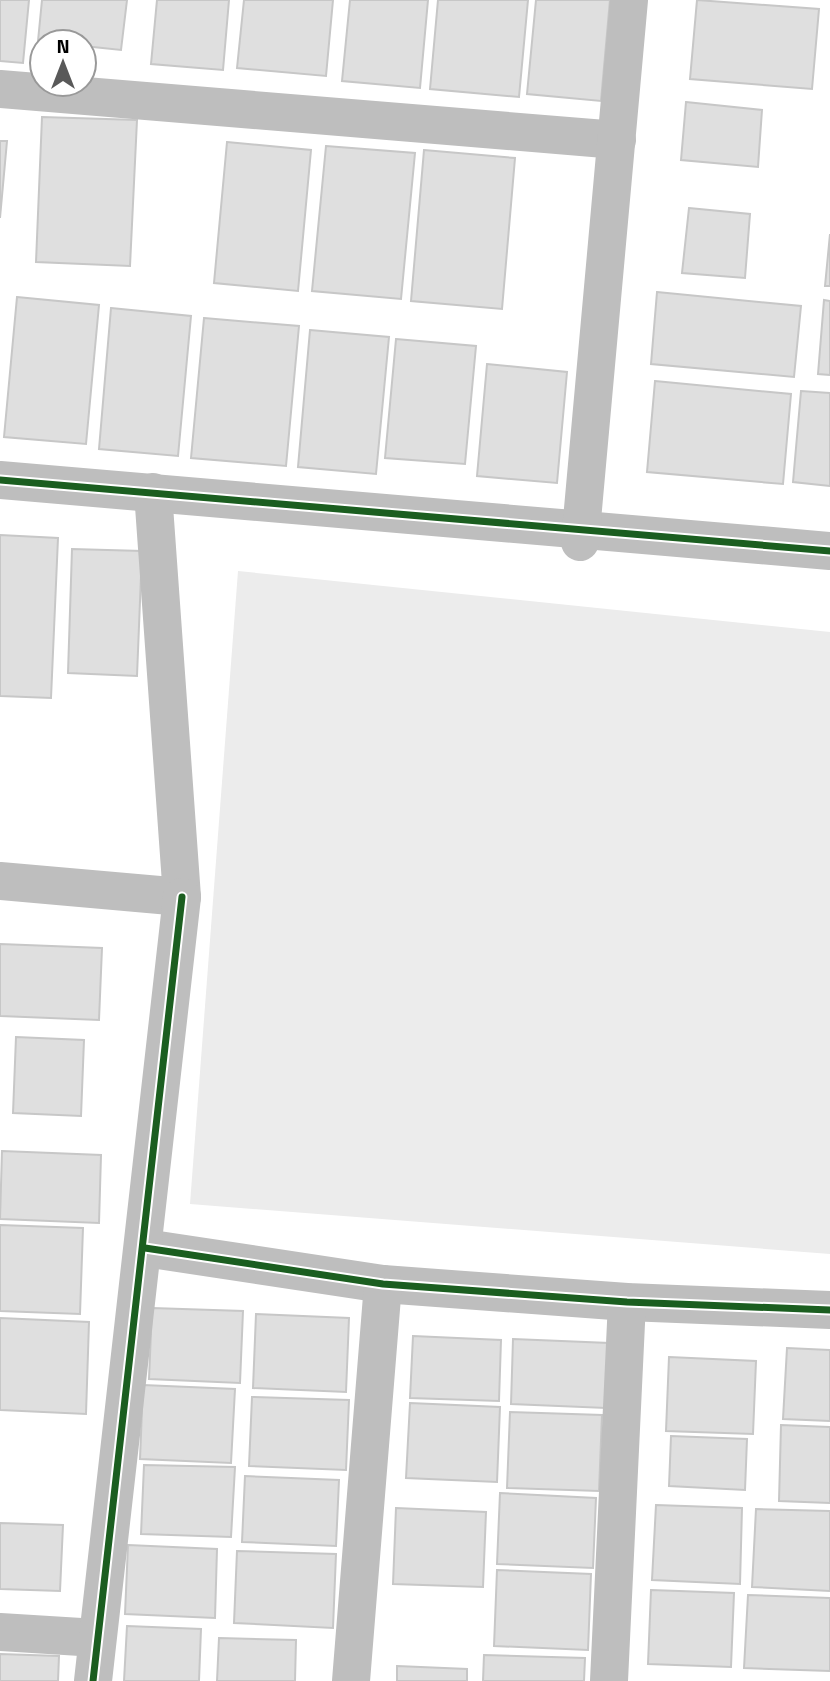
<svg xmlns="http://www.w3.org/2000/svg" width="830" height="1681" viewBox="0 0 830 1681" font-family="'Titillium Web',sans-serif">
	<style>
		.green { fill: #ececec }
		.building { fill: #dfdfdf; stroke: #c7c7c7; stroke-width: 2 }
		.lines { fill: none; stroke-linecap: round; stroke-linejoin: round }
		.minor { stroke: #bebebe; stroke-width: 38 }
		.cycleway-casing { stroke: #fff; stroke-width: 11 }
		.cycleway { stroke: #1b5e20; stroke-width: 7 }
	</style>
	<rect width="100%" height="100%" fill="#fff"/>
	<path class="green" d="M238,571l592,61v622l-640,-50z"/>
	<g class="building">
		<path d="M0,0h29l-6,63 -23,-2z"/>
		<path d="M42,0h85l-6,50 -37,-4v-4l-46,-1z"/>
		<path d="M157,0h72l-6,70 -72,-6z"/>
		<path d="M244,0h89l-7,76 -89,-8z"/>
		<path d="M350,0h78l-8,88 -78,-7z"/>
		<path d="M438,0h90l-9,97 -89,-8z"/>
		<path d="M536,0h74l-9,101 -74,-7z"/>
		<path d="M697,0l122,9 -7,80 -122,-10z"/>
		<path d="M686,102l76,8 -4,57 -77,-7z"/>
		<path d="M42,117l95,3 -7,146 -94,-4z"/>
		<path d="M0,141h7l-7,77z"/>
		<path d="M227,142l84,8 -13,141 -84,-8z"/>
		<path d="M326,146l89,7 -14,146 -89,-8z"/>
		<path d="M424,150l91,8 -13,151 -91,-8z"/>
		<path d="M689,208l61,6 -5,64 -63,-5z"/>
		<path d="M830,234v52h-5z"/>
		<path d="M657,292l144,14 -7,71 -143,-13z"/>
		<path d="M17,297l82,8 -13,139 -82,-7z"/>
		<path d="M824,300l6,1v74l-12,-1z"/>
		<path d="M111,308l80,8 -13,140 -79,-7z"/>
		<path d="M204,318l95,8 -13,140 -95,-8z"/>
		<path d="M310,330l79,7 -13,137 -78,-7z"/>
		<path d="M396,339l80,7 -11,118 -80,-6z"/>
		<path d="M487,364l80,8 -10,111 -80,-7z"/>
		<path d="M655,381l136,13 -8,90 -136,-12z"/>
		<path d="M801,391l29,2v93l-37,-4z"/>
		<path d="M0,535l58,3 -7,160 -51,-2z"/>
		<path d="M72,549l70,2 -5,125 -69,-3z"/>
		<path d="M0,944l102,4 -3,72 -99,-4z"/>
		<path d="M16,1037l68,3 -3,76 -68,-3z"/>
		<path d="M2,1151l99,4 -2,68 -99,-4z"/>
		<path d="M0,1225l83,3 -3,86 -80,-3z"/>
		<path d="M152,1308l91,3 -3,72 -91,-4z"/>
		<path d="M256,1314l93,4 -3,74 -93,-4z"/>
		<path d="M0,1318l89,4 -3,92 -86,-4z"/>
		<path d="M413,1336l88,4 -2,61 -89,-3z"/>
		<path d="M513,1339l96,4 -3,65 -95,-4z"/>
		<path d="M787,1348l43,2v71l-47,-2z"/>
		<path d="M669,1357l87,4 -3,73 -87,-3z"/>
		<path d="M143,1385l92,4 -4,74 -91,-4z"/>
		<path d="M252,1397l97,3 -3,70 -97,-4z"/>
		<path d="M410,1403l90,4 -3,75 -91,-4z"/>
		<path d="M510,1412l92,3 -3,76 -92,-3z"/>
		<path d="M781,1425l49,2v76l-51,-2z"/>
		<path d="M671,1436l76,3 -2,51 -76,-4z"/>
		<path d="M144,1465l91,2 -4,70 -90,-3z"/>
		<path d="M245,1476l94,4 -3,66 -94,-4z"/>
		<path d="M500,1493l96,5 -3,70 -96,-4z"/>
		<path d="M656,1505l86,3 -2,76 -88,-4z"/>
		<path d="M396,1508l90,4 -3,75 -90,-3z"/>
		<path d="M756,1509l74,2v80l-78,-4z"/>
		<path d="M0,1523l63,2 -3,66 -60,-2z"/>
		<path d="M128,1545l89,4 -2,69 -90,-4z"/>
		<path d="M237,1551l99,3 -3,74 -99,-5z"/>
		<path d="M497,1570l94,4 -3,76 -94,-4z"/>
		<path d="M651,1590l83,3 -3,74 -83,-3z"/>
		<path d="M748,1595l82,3v73l-86,-3z"/>
		<path d="M127,1626l74,3 -2,52h-75z"/>
		<path d="M219,1638l77,2 -1,41h-78z"/>
		<path d="M0,1654l59,2 -1,25h-58z"/>
		<path d="M484,1655l101,3 -1,23h-101z"/>
		<path d="M397,1666l70,3v12h-70z"/>
	</g>
	<g class="lines">
		<g class="minor">
			<path d="M0,89l617,51"/>
			<path d="M0,480l830,71"/>
			<path d="M580,542l49,-542"/>
			<path d="M0,881l182,16 -29,-405"/>
			<path d="M145,1248l238,36 244,18 203,8"/>
			<path d="M0,1632l97,6"/>
			<path d="M93,1681l89,-784"/>
			<path d="M351,1681l32,-397"/>
			<path d="M609,1681l18,-379"/>
		</g>
		<defs>
			<g id="cycleway">
				<path d="M0,480l830,71"/>
				<path d="M145,1248l238,36 244,18 203,8"/>
				<path d="M93,1681l89,-784"/>
			</g>
		</defs>
		<use href="#cycleway" class="cycleway-casing"/>
		<use href="#cycleway" class="cycleway"/>
	</g>
	<g transform="translate(63 63)"><circle r="33" fill="#ffffff" stroke="#999999" stroke-width="2"/>
	<path d="M0-5L12 26L0 18L-12 26Z" fill="#595959"/>
	<text y="-10" font-size="19" font-weight="bold" text-anchor="middle" fill="#000000">N</text>
	</g>
</svg>
